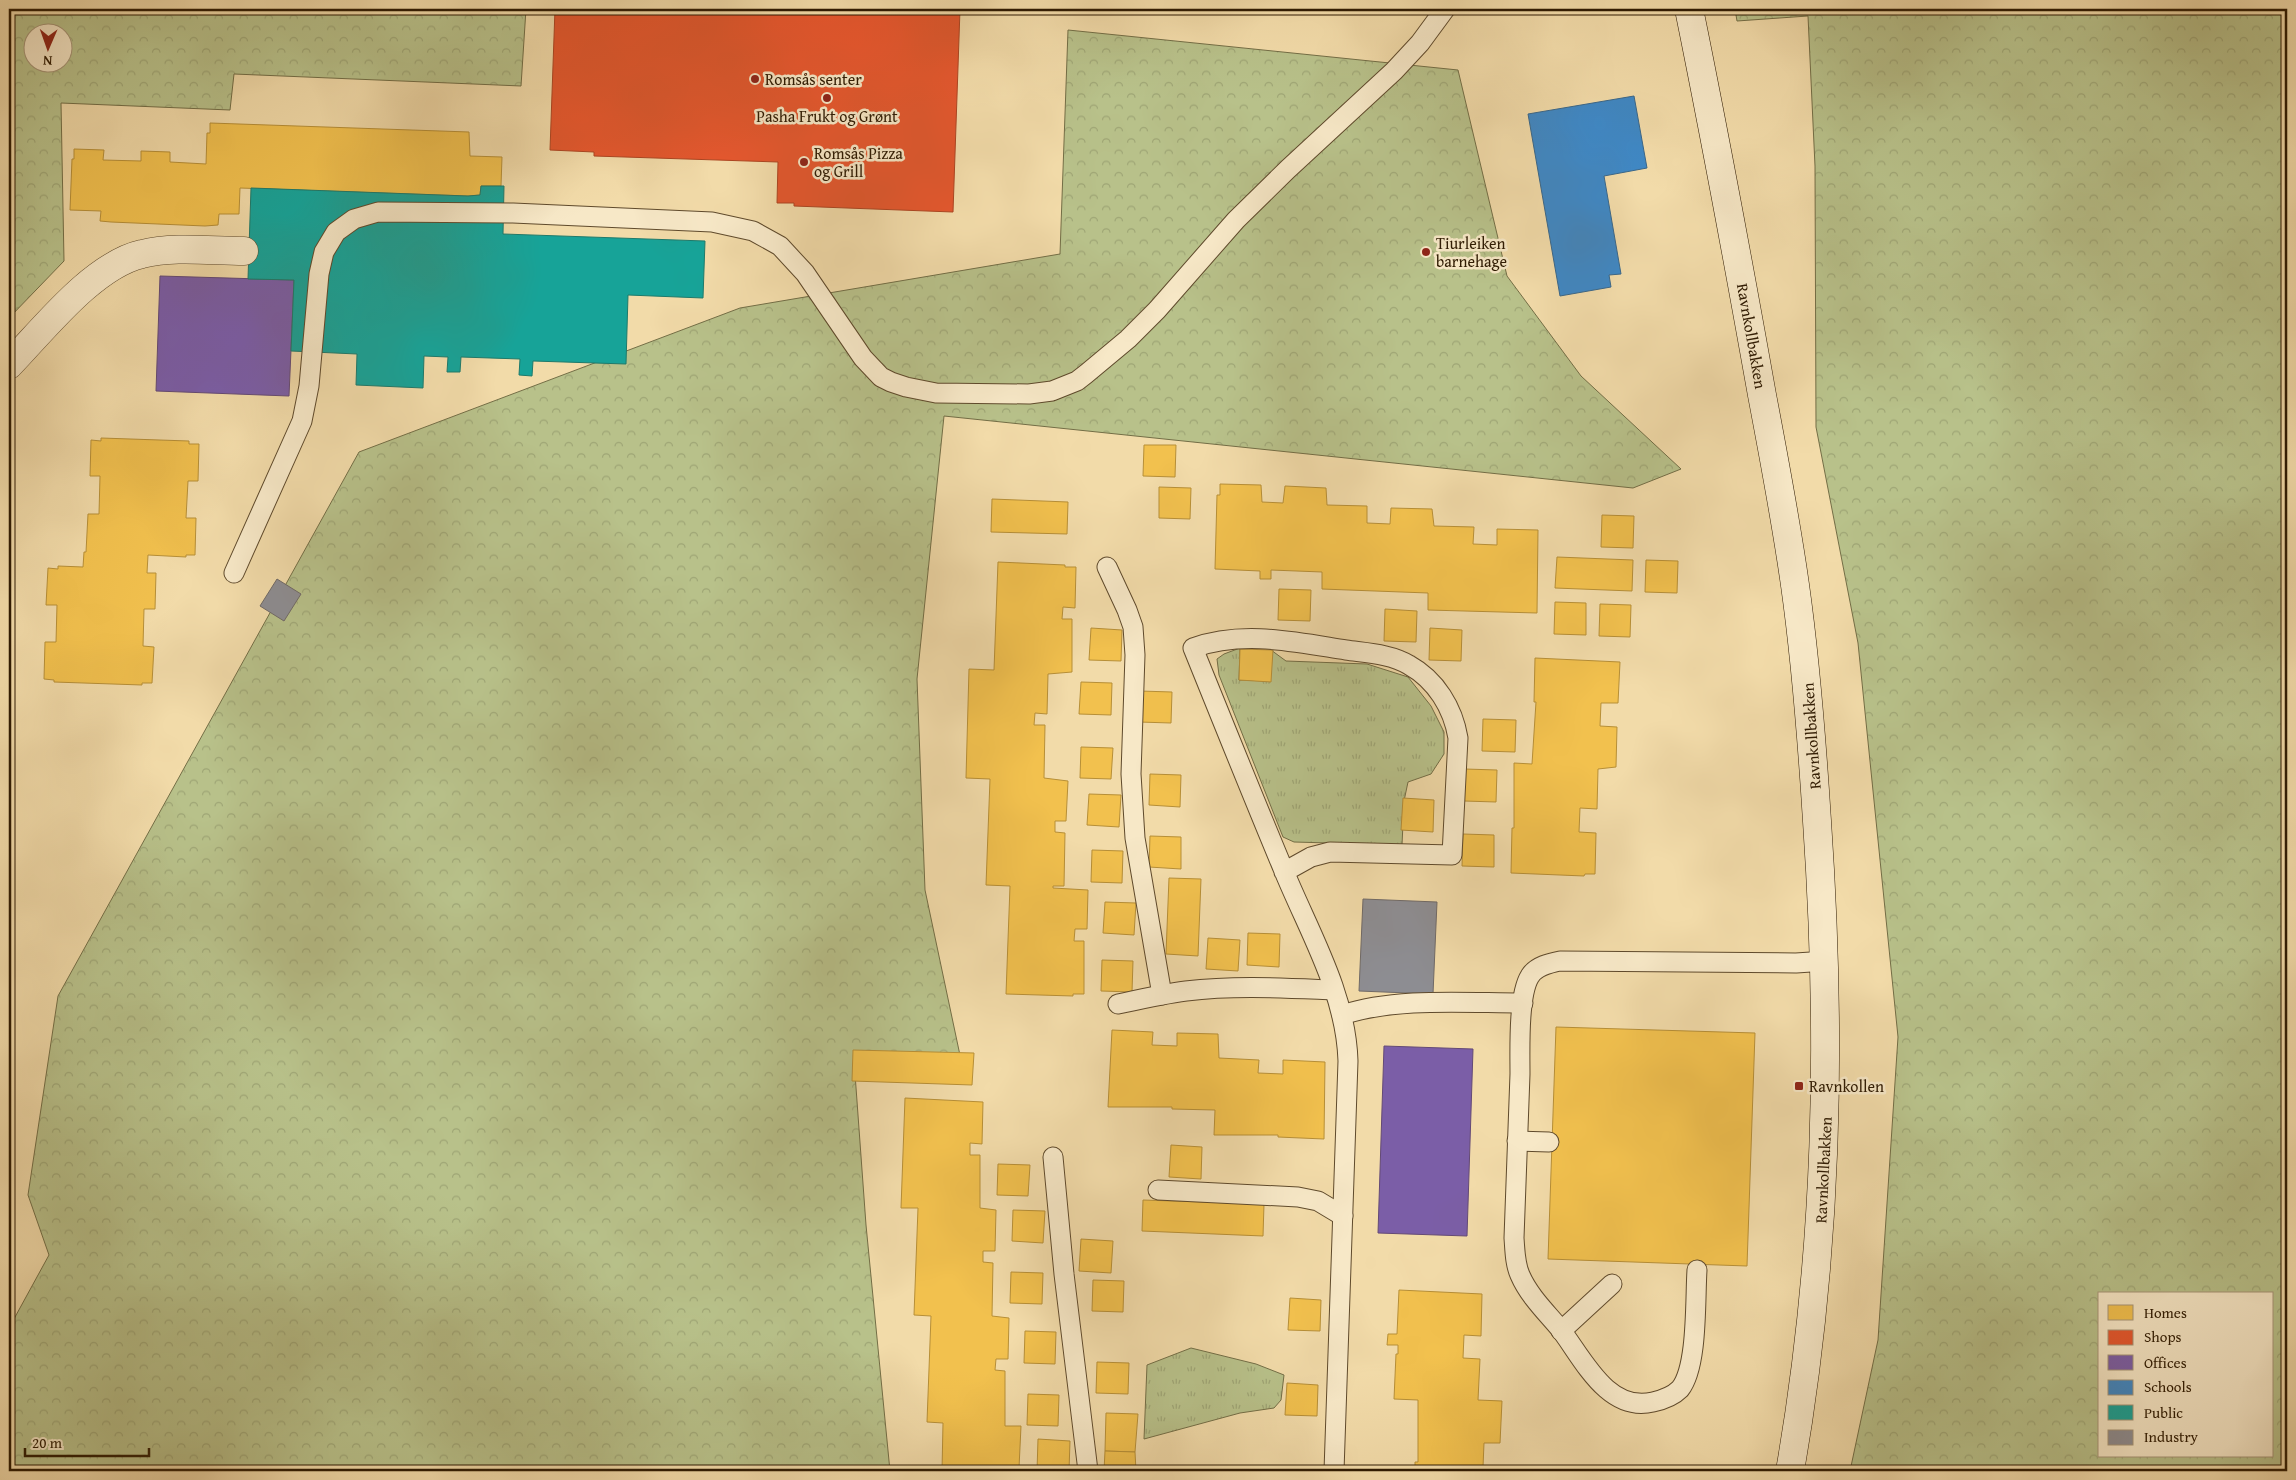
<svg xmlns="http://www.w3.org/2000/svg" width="2296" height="1480" viewBox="0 0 2296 1480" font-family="'Gentium Book Plus',serif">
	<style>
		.forest { fill: url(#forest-crowns); stroke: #736e46; fill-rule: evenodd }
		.park { fill: url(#park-tufts); stroke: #736e46 }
		.homes { fill: #f2c14e; stroke: #b78f37 }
		.shops { fill: #e4572e; stroke: #ad4521 }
		.offices { fill: #7b5ea7; stroke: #644a76 }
		.schools { fill: #3f88c5; stroke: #3a678a }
		.public { fill: #17a398; stroke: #1e7a6b }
		.industry { fill: #8d8d92; stroke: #706a67 }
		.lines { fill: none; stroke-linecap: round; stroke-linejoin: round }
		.lane-casing { stroke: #5f4a2c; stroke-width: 21 }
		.street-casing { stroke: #5f4a2c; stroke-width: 29 }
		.secondary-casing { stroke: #2e1a02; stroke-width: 29 }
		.lane { stroke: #f7e8c7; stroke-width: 19 }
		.street { stroke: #f7e8c7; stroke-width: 28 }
		.secondary { stroke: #f7e8c7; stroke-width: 28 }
		.poi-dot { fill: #8f2418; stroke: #f7e8c7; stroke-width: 2 }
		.labels { text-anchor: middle; stroke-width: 5; stroke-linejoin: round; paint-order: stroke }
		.poi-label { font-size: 16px; fill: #2e1a02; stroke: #f7e8c7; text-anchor: start }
		.street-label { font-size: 16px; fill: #2e1a02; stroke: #f7e8c7 }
	</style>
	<defs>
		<pattern id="forest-crowns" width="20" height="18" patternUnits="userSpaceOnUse" patternTransform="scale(1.25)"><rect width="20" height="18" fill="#b8c18a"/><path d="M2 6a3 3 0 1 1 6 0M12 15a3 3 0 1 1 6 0" fill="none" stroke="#9ea575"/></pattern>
		<pattern id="park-tufts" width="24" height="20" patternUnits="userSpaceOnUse" patternTransform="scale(1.25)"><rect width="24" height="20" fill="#b8c18a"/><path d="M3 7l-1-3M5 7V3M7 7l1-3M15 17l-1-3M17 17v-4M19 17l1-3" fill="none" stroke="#9ea575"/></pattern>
	</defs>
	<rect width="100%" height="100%" fill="#f2dba9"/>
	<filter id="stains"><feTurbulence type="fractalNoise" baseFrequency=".004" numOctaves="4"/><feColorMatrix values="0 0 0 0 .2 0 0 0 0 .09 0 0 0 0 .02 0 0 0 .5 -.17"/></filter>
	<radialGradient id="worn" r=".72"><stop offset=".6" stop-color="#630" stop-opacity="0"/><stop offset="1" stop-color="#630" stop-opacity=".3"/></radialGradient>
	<g class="forest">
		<path d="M9,9h517l-5,77 -287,-12 -4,36 -169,-7 3,158 -55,57zM32,32h30v30h-30z"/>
		<path d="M1735,9h552v1462h-437l28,-131 20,-303 -40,-394 -42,-216 -1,-261 -7,-150 -71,5zM2100,1294h172v162h-172z"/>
		<path d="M1068,30l390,40 49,206 74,100 100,93 -48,19 -689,-72 -27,263 8,211 36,170h-107l12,165 24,246h-881v-143l40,-73 -21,-60 30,-199 301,-544 381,-144 320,-54z"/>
	</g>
	<g class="park">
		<path d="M1240,648l-1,32 31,1 1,-31 15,11 81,3 41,13 23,29 13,26v22l-13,20 -23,8 -4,19 -2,44 -108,-3 -11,-5 -64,-162 -2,-16 7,-5z"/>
		<path d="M1191,1348l65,16 28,11 -3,25 -7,8 -34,5 -96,26 3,-74z"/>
	</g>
	<g class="homes">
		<path d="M210,123l259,9 1,24 32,1 -1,29h-20l-1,9 -12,1 -228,-8 -1,26h-20l-1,11 -13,1 -94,-4 -11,-1 1,-10 -31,-1 2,-51h2v-10l30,1 -1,10 38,1v-10l29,1v10l36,2 1,-31h3z"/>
		<path d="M101,438l88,3v3h10l-1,37h-10l-2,37h10l-1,37h-9v2l-38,-2 -1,18h9l-1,36h-11l-1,37 11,1 -2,36h-10v2l-88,-3v-2l-10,-1 1,-37h11l1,-37h-11l2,-37 10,1v-3l25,1 1,-15h2l2,-38h11l1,-38h-10l1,-36 10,1z"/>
		<path d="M1144,445h32l-1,32 -32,-1z"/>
		<path d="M1220,484l41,1 1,17 21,1 2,-17 41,2 1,17 40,1v17l23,1 1,-16 41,1 2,17 40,1 -1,17 24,1v-16l41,1 -1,83 -109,-3v-17l-106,-4v-17l-51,-2v9h-11v-8l-45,-2 2,-74h3z"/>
		<path d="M1159,487l32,1 -1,31 -31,-1z"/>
		<path d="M992,499l76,3 -1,32 -76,-2z"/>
		<path d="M1602,515l32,1 -1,32 -32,-1z"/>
		<path d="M1557,557l76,3 -1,31 -77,-3z"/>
		<path d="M1646,560l32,1 -1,32 -32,-1z"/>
		<path d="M998,562l67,3v2h11l-1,41 -12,-1 -1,12h10v53l-24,2 -1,40 -12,-1 -1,12h11l-1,53 24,3 -2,40h-11v11l10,1 -1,53h-11v2l35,2 -1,39h-12l-1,12h10v53h-11v2l-67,-2 4,-108 -24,-1 4,-106 -24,-1 3,-109 25,1z"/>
		<path d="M1279,589l32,1 -1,31 -32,-1z"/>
		<path d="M1555,602l31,1v32l-32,-1z"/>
		<path d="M1600,604l31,1 -1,32 -31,-1z"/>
		<path d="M1385,609l32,2 -1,31 -32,-1z"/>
		<path d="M1091,628l31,2 -1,31 -32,-1z"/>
		<path d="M1430,628l32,2 -1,31 -32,-1z"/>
		<path d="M1240,649l33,1 -2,32 -32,-2z"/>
		<path d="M1535,658l85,4 -2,41h-17l-1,23 17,1 -1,40 -18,2 -1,40 -17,-1 -1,24 17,1 -1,41h-10l-1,2 -73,-3 1,-45h2v-65l18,1 4,-62h-2z"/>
		<path d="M1081,682l31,1 -1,32 -32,-1z"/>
		<path d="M1140,691l32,1 -1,31 -32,-1z"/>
		<path d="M1483,719l33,1 -1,32 -33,-1z"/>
		<path d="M1081,747l32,1 -2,31 -31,-1z"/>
		<path d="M1465,769l32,1 -1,32 -32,-1z"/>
		<path d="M1150,774l31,1 -1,32 -31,-2z"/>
		<path d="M1089,794l32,1 -2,32 -32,-2z"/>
		<path d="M1403,798l31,2 -1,32 -32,-2z"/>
		<path d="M1463,834l31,1v32l-32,-1z"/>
		<path d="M1150,836l31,1v32l-32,-2z"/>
		<path d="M1092,850l31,1 -1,32 -31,-1z"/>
		<path d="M1169,878l32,1 -3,77 -32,-2z"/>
		<path d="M1105,902l31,1 -2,32 -31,-2z"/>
		<path d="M1248,933l32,1 -1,33 -32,-2z"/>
		<path d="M1208,938l32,2 -2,31 -32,-2z"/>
		<path d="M1102,960l31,1 -1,31 -31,-1z"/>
		<path d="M1556,1027l199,6 -8,233 -199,-7z"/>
		<path d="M1112,1030l41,2 -1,13 25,1v-13l41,1 1,24 40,2 -1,13 25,1v-14l42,2 -1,77 -46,-2v-2h-64l1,-25 -43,-1v-2h-64z"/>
		<path d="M853,1050l121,3 -2,32 -120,-4z"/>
		<path d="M905,1098l78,4 -1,42 -12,-1v12h10v53l16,2 -1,41h-12v11l10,1 -1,53 17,2 -1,41h-12l-1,11 10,1v55h16l-2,42 -11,-1v4h-66l1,-48 -16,-1 4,-106 -17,-1 4,-107h-17z"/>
		<path d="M1171,1145l31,2 -1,32 -32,-2z"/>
		<path d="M998,1164l32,1 -2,31 -31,-1z"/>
		<path d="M1143,1200l121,4 -1,32 -121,-5z"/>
		<path d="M1013,1210l32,1 -2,32 -31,-2z"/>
		<path d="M1081,1239l32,2 -2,32 -32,-2z"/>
		<path d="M1011,1272l32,1 -1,31 -32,-1z"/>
		<path d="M1093,1280l31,1 -1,31 -31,-1z"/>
		<path d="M1399,1290l83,4 -1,42 -17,-1 -1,23 17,1 -2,41 24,1 -2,42h-16l-1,24h17v4h-85v-9h3v-62l-24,-1 2,-45h2v-9h-11l1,-11h9z"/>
		<path d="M1290,1298l31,2 -1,31 -32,-1z"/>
		<path d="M1025,1331l31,1 -1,32 -31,-1z"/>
		<path d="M1097,1362l32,1 -1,31 -32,-1z"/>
		<path d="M1287,1383l31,2 -1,31 -32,-1z"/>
		<path d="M1028,1394l31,1 -1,31 -31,-1z"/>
		<path d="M1106,1413l32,1 -3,38 -30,-1z"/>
		<path d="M1038,1439l32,2 -1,30h-32z"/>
		<path d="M1105,1451l30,1 1,19h-32z"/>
	</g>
	<path class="shops" d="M555,9h405l-7,203 -159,-6v-3h-17l1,-41 -184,-6v-4l-44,-2z"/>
	<g class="offices">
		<path d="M160,276l134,4 -5,116 -133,-5z"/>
		<path d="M1384,1046l89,3 -6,187 -89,-3z"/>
	</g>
	<path class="schools" d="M1634,96l13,72 -43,8 17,98 -12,1 2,12 -51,9 -32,-182z"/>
	<path class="public" d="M481,186h23l-1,48 202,7 -2,57 -75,-3 -2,69 -93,-3 -1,15 -13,-1 1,-16 -59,-2 -1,15h-13l1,-15 -24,-1 -1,32 -67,-3 1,-31 -66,-3 3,-71 -46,-1 3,-91 217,8 12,-1z"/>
	<g class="industry">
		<path d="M277,579l24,15 -17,27 -24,-15z"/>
		<path d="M1363,899l74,3 -4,92 -74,-3z"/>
	</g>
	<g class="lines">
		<defs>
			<g id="lane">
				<path d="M1107,567l20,43 6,17 2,28 -4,119 4,64 27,157"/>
				<path d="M234,573l68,-152 7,-35 10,-112 5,-22 12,-20 18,-13 24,-7 135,1 199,9 41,9 27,15 25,27 58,85 18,19 10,5 15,5 30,6 93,1 23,-3 25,-10 9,-7 42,-35 29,-29 79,-90 52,-51 106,-98 26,-28 25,-34"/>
				<path d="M1284,872l27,-15 19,-5 122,3 6,-117c-5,-30 -22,-58 -49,-73 -18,-11 -42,-12 -63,-15 -51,-8 -103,-20 -153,-2 30,74 60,149 91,223 25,61 62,122 64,190l-14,410"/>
				<path d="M1118,1004c23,-5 45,-10 68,-13 49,-6 98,-3 147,-1"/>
				<path d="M1342,1015c55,-18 123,-12 181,-12"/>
				<path d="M1517,1141l32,1"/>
				<path d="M1053,1157l11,117 24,197"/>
				<path d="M1158,1190l140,7 20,4 25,15"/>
				<path d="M1697,1270c-2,29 1,97 -17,119 -7,7 -18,11 -27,13 -45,11 -70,-43 -92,-72 -14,-17 -32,-34 -41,-55 -5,-11 -5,-24 -6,-37 2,-55 4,-109 6,-164 0,-24 -2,-79 10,-98 6,-10 20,-13 30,-15l236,2 30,-2"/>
				<path d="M1561,1331l51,-47"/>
			</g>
			<path id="street" d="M9,365c34,-35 84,-100 133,-111 32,-8 69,-3 102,-3"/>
			<path id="secondary" d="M1689,9c26,128 50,257 73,386 12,63 24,126 33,190 11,78 17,157 22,236 15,220 11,432 -27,650"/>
		</defs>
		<use href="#lane" class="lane-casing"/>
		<use href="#street" class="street-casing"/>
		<use href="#secondary" class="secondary-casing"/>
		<use href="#lane" class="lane"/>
		<use href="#street" class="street"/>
		<use href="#secondary" class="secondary"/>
	</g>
	<g class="poi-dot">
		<circle cx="755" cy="79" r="5"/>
		<circle cx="827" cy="98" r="5"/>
		<circle cx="804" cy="162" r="5"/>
		<circle cx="1426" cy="252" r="5"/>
		<rect x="1794" y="1081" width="10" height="10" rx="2.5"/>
	</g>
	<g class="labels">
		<g class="poi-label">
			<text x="765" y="85">Romsås senter</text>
			<text x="827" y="122" text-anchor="middle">Pasha Frukt og Grønt</text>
			<text x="814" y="159">Romsås Pizza<tspan x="814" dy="18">og Grill</tspan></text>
			<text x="1436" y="249">Tiurleiken<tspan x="1436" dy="18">barnehage</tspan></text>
			<text x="1809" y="1092">Ravnkollen</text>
		</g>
		<g class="street-label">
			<text transform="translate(1752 336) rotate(80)" y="6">Ravnkollbakken</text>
			<text transform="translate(1811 736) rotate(-94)" y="6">Ravnkollbakken</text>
			<text transform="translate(1823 1170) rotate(-87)" y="6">Ravnkollbakken</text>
		</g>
	</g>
	<rect width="2296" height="1480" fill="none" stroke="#f2dba9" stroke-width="30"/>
	<rect x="10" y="10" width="2276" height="1460" fill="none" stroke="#2e1a02" stroke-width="2.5"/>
	<rect x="15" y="15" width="2266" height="1450" fill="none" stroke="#2e1a02"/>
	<rect x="2098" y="1292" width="175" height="165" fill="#f7e8c7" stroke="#a79678"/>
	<rect x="2108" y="1305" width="25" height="15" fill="#f2c14e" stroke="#a79678"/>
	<text x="2144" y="1318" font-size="15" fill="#2e1a02">Homes</text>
	<rect x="2108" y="1330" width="25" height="15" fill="#e4572e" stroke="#a79678"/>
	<text x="2144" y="1342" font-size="15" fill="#2e1a02">Shops</text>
	<rect x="2108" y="1355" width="25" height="15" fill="#7b5ea7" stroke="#a79678"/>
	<text x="2144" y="1368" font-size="15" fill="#2e1a02">Offices</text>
	<rect x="2108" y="1380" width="25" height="15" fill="#3f88c5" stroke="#a79678"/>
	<text x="2144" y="1392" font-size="15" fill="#2e1a02">Schools</text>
	<rect x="2108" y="1405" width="25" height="15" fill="#17a398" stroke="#a79678"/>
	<text x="2144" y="1418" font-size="15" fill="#2e1a02">Public</text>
	<rect x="2108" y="1430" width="25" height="15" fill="#8d8d92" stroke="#a79678"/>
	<text x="2144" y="1442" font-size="15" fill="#2e1a02">Industry</text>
	<g transform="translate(48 48) rotate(182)"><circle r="24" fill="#f7e8c7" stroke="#a79678"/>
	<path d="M0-4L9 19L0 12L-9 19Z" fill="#8f2418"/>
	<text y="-8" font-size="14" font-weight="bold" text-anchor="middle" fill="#2e1a02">N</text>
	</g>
	<path d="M25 1448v8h124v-8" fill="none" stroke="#2e1a02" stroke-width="2.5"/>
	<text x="32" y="1448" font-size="15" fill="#2e1a02" stroke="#f7e8c7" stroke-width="4" paint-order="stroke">20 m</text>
	<rect width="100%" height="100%" filter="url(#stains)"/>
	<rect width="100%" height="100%" fill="url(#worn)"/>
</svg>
